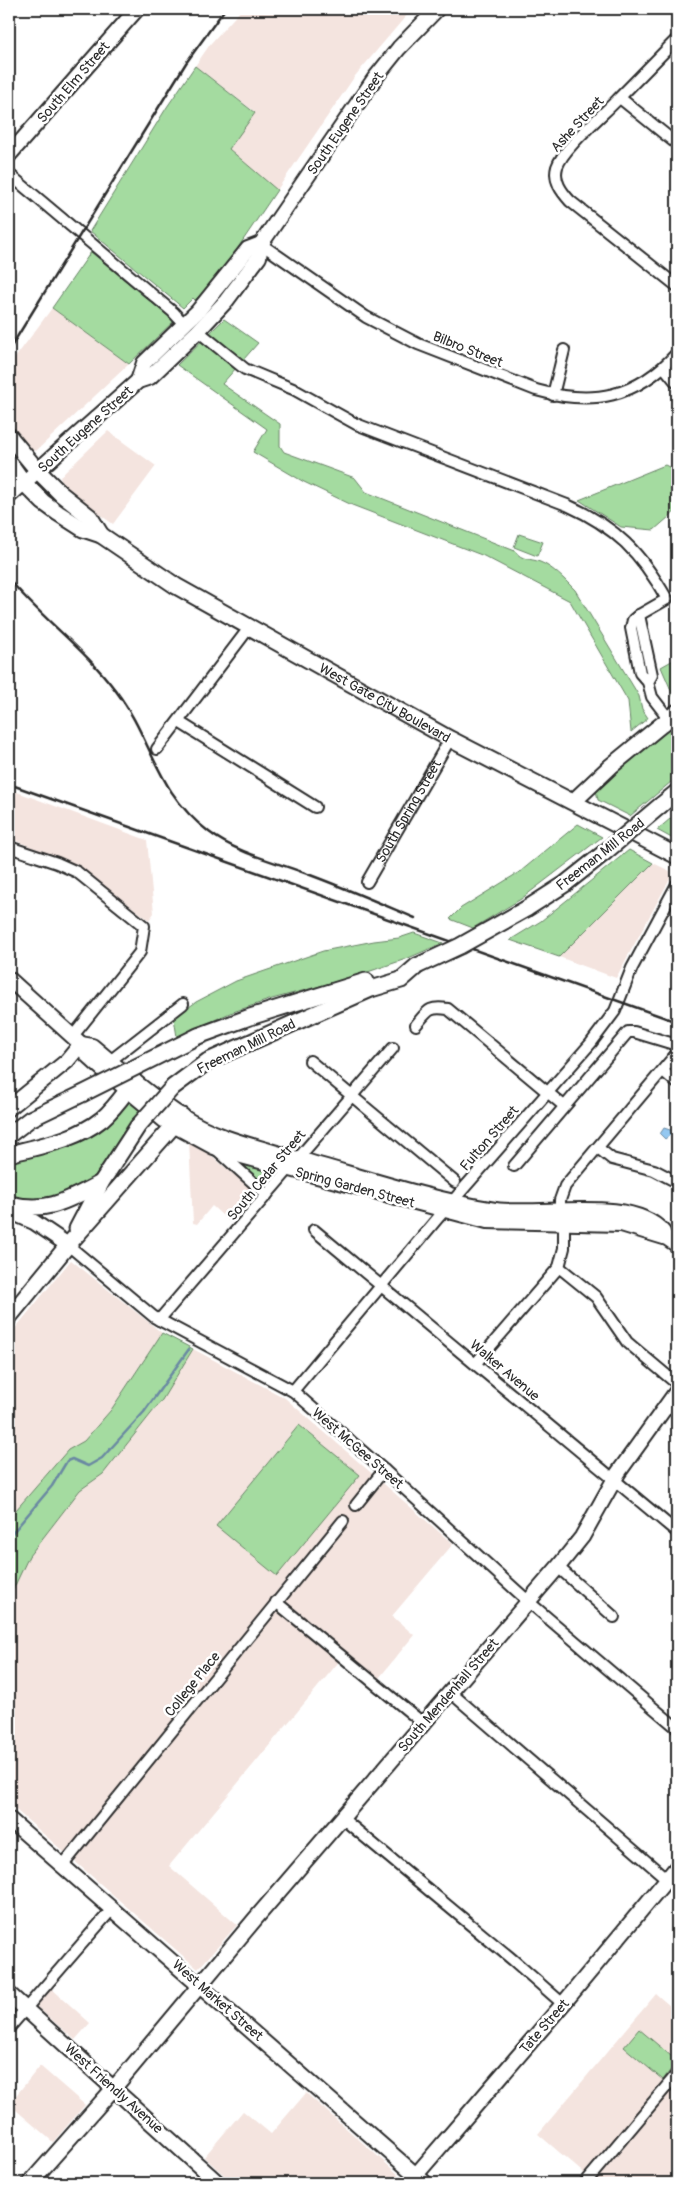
<svg xmlns="http://www.w3.org/2000/svg" width="686" height="2192" viewBox="0 0 686 2192" font-family="Pangolin,sans-serif">
	<style>
		.built { fill: #f4e4df }
		.green { fill: #a4dba0; stroke: #688366 }
		.water { fill: #94c8f1; stroke: #6a89a2 }
		.lines { fill: none; stroke-linecap: round; stroke-linejoin: round }
		.stream { stroke: #6a89a2; stroke-width: 2.5 }
		.street-casing { stroke: #2b2b2b; stroke-width: 14 }
		.secondary-casing { stroke: #2b2b2b; stroke-width: 18 }
		.primary-casing { stroke: #2b2b2b; stroke-width: 19 }
		.street { stroke: #fff; stroke-width: 10 }
		.secondary { stroke: #fff; stroke-width: 14 }
		.primary { stroke: #fff; stroke-width: 15 }
		.rail { stroke: #2b2b2b; stroke-width: 2.5 }
		.primary-bridge-casing { stroke: #2b2b2b; stroke-width: 19; stroke-linecap: butt }
		.primary-bridge { stroke: #fff; stroke-width: 15 }
		.labels { text-anchor: middle; stroke-width: 5; stroke-linejoin: round; paint-order: stroke }
		.street-label { font-size: 14px; fill: #2b2b2b; stroke: #fff }
	</style>
	<rect width="100%" height="100%" fill="#fff"/>
	<filter id="ink" filterUnits="userSpaceOnUse"><feTurbulence type="fractalNoise" baseFrequency=".02" numOctaves="2"/><feDisplacementMap in="SourceGraphic" scale="10" xChannelSelector="R" yChannelSelector="G"/><feConvolveMatrix kernelMatrix="1 2 1 2 8 2 1 2 1" color-interpolation-filters="sRGB"/></filter>
	<g filter="url(#ink)">
		<g class="built">
			<path d="M242,9h170l-57,67 -78,114 -49,-42 27,-36 -60,-46 16,-23z"/>
			<path d="M52,308l77,56 -93,87 -6,-2 -21,-25v-58z"/>
			<path d="M108,431l48,35 -43,58 -43,-31 -8,-9 -2,-7z"/>
			<path d="M9,789l138,51 7,73 -5,7 -73,-55 -67,-27z"/>
			<path d="M653,863l17,8 1,6 -55,101 -57,-21z"/>
			<path d="M189,1142l12,5 55,46 -25,30 -19,-17 -15,18 -4,-1z"/>
			<path d="M71,1260l91,73 -51,77 -27,31 -16,9 -59,68v-182z"/>
			<path d="M193,1349l92,49 168,146 -61,72 22,19 -35,43 -32,-26 -178,214 68,59 -39,44 -189,-165v-206l20,-42 51,-66 23,-16 59,-74z"/>
			<path d="M51,1988l39,35 -15,17 -38,-33v-3z"/>
			<path d="M656,1994l21,18v171h-82l-57,-49z"/>
			<path d="M40,2066l45,39 -32,37 -44,-38z"/>
			<path d="M306,2093l92,81 1,3 -5,6h-161l-29,-26 39,-46 28,23z"/>
		</g>
		<g class="green">
			<path d="M195,66l60,47 -26,36 48,41 -42,62 -21,29 -19,19 -2,-2 -10,10 -93,-77 77,-124z"/>
			<path d="M91,252l83,69 -45,43 -77,-56z"/>
			<path d="M224,319l34,24 -36,41 58,40v22l4,6 71,26 11,14 149,59c7,10 15,7 25,11 13,5 25,18 35,28l64,106 3,13 6,9 -17,14 -3,-31 -58,-100 -86,-45 -132,-51 -48,-23 -51,-30 14,-23 -90,-64z"/>
			<path d="M665,465l12,6v39l-23,20 -33,-3 -42,-27z"/>
			<path d="M519,534l24,8 -6,14 -23,-9z"/>
			<path d="M677,658v36l-3,3 -13,-30z"/>
			<path d="M677,722v55l-47,39 -32,-16 -2,-10 5,-6z"/>
			<path d="M677,813v28l-20,-11z"/>
			<path d="M578,824l24,13 -81,62 -48,29 -23,-9 11,-11 60,-37z"/>
			<path d="M629,850l24,13 -94,94 -49,-17 31,-19z"/>
			<path d="M414,933l29,10 -37,16 -56,19 -78,21 -42,14 -53,24 -3,-19 22,-16 40,-21 87,-30 51,-10 25,-3z"/>
			<path d="M130,1099l12,10 -47,71 -28,14 -26,8 -32,-3v-41l51,-13z"/>
			<path d="M238,1162l35,10 1,2 -12,12z"/>
			<path d="M162,1333l31,16 -31,51 -59,74 -23,16 -51,66 -20,42v-80l59,-68 16,-9 27,-31z"/>
			<path d="M299,1425l61,50 -83,101 -61,-50z"/>
			<path d="M639,2029l38,32 -14,19 -39,-33z"/>
		</g>
		<path class="water" d="M664,1128l6,2 4,-2 3,3v6l-7,-2 -5,4 -5,-5z"/>
		<g class="lines">
			<path class="stream" d="M9,1537l43,-51 15,-25 5,-2 16,7 14,-8 42,-46 45,-63"/>
			<defs>
				<g id="street">
					<path d="M677,39c-20,20 -39,40 -59,60 -15,16 -55,49 -61,68 -4,14 5,25 13,34l107,85"/>
					<path d="M620,98l57,46"/>
					<path d="M9,174l164,138 11,12"/>
					<path d="M261,244l105,73 52,27 118,46c57,16 100,8 141,-37"/>
					<path d="M198,331l47,38 48,20 63,35 211,81c49,22 74,48 100,94l-28,16 -6,5 -2,8 9,45 8,9 4,15 17,22"/>
					<path d="M664,367l13,16"/>
					<path d="M553,395l11,-45"/>
					<path d="M639,615l13,60 -4,7"/>
					<path d="M179,722l136,85"/>
					<path d="M157,749l92,-121"/>
					<path d="M9,847l48,16 20,9 67,54 -4,26 -67,84"/>
					<path id="s1" d="M367,882l83,-143"/>
					<path d="M416,1025c12,-14 12,-19 32,-16l116,97"/>
					<path d="M110,1061l73,-57"/>
					<path d="M310,1061l145,121"/>
					<path d="M663,1071l14,12"/>
					<path d="M598,1148l14,11 42,11 23,12"/>
					<path d="M216,1149l51,46"/>
					<path d="M514,1166l114,-134h6l43,13"/>
					<path d="M560,1211v-11l5,-14 112,-133"/>
					<path d="M314,1230l363,302"/>
					<path d="M68,1245l86,72 139,74 91,79 145,132 148,126"/>
					<path d="M559,1267l37,30 31,45 50,42"/>
					<path d="M159,1320l234,-272"/>
					<path d="M476,1363l83,-96 5,-19v-25"/>
					<path d="M293,1391l144,-172 154,-176 24,-32 17,-43 45,-84"/>
					<path d="M356,1505l28,-35"/>
					<path d="M558,1567l56,50"/>
					<path d="M276,1602l148,122"/>
					<path d="M450,1692l217,187 10,4"/>
					<path d="M342,1818l171,142 50,44"/>
					<path d="M63,1865l280,-344"/>
					<path d="M9,2028l104,-120"/>
					<path d="M585,2183l92,-109"/>
				</g>
				<g id="secondary">
					<path d="M9,155l128,-146"/>
					<path d="M138,381l6,-18 54,-52 50,-62 13,-5"/>
					<path d="M9,496l129,-115 12,-4 48,-46 28,-30 33,-44 2,-13 114,-166 24,-30 38,-39"/>
					<path d="M9,979l72,65 6,11 12,11 65,54 50,27 20,7 253,67 134,3 46,14 10,7"/>
					<path d="M81,1044l11,2c29,24 58,50 89,70 36,23 77,31 117,43 65,18 130,40 197,51 45,7 136,-15 168,22"/>
					<path d="M9,1108l58,-47 14,-17"/>
					<path d="M9,1211l25,11 34,23"/>
					<path d="M9,1819l416,364"/>
					<path d="M9,1994l209,189"/>
					<path d="M30,2183l84,-95 142,-170 302,-351 24,-30 36,-64 59,-82"/>
					<path d="M409,2183l154,-179 114,-137"/>
				</g>
				<g id="primary">
					<path d="M9,436l29,35 23,23 29,23 11,18"/>
					<path id="s2" d="M9,462l15,21 19,19 15,11 25,16 18,6 75,51 274,153 227,117"/>
					<path d="M574,801l37,-35 66,-54"/>
					<path d="M661,805l16,-13"/>
					<path d="M526,909l39,-25 39,-31"/>
					<path d="M198,1036l52,-19 116,-36"/>
					<path d="M208,1061l163,-72 30,-9 16,-14"/>
					<path d="M9,1135l21,-16 52,-25"/>
					<path d="M9,1154c31,-8 67,-14 93,-35 13,-11 22,-25 32,-38"/>
					<path d="M9,1204c40,9 57,-3 92,-21"/>
					<path d="M77,1229l24,-46 37,-57"/>
					<path d="M9,1317l59,-72 114,-129"/>
				</g>
			</defs>
			<use href="#street" class="street-casing"/>
			<use href="#secondary" class="secondary-casing"/>
			<use href="#primary" class="primary-casing"/>
			<use href="#street" class="street"/>
			<use href="#secondary" class="secondary"/>
			<use href="#primary" class="primary"/>
			<g class="rail">
				<path d="M9,350l177,-287 39,-54"/>
				<path d="M9,579c33,40 76,70 107,112 37,49 39,100 93,141 26,20 63,29 93,40 39,14 75,30 113,46"/>
				<path d="M9,784l668,238"/>
			</g>
			<defs>
				<g id="primary-bridge">
					<path d="M604,853l57,-48"/>
					<path d="M417,966l43,-20 66,-37"/>
					<path d="M82,1094l116,-58"/>
					<path d="M138,1126l35,-39 35,-26"/>
				</g>
			</defs>
			<use href="#primary-bridge" class="primary-bridge-casing"/>
			<use href="#primary-bridge" class="primary-bridge"/>
		</g>
	</g>
	<g class="labels">
		<g class="street-label">
			<text transform="translate(73 82) rotate(-49)" y="5">South Elm Street</text>
			<text transform="translate(345 123) rotate(-55)" y="5">South Eugene Street</text>
			<text transform="translate(577 124) rotate(-47)" y="5">Ashe Street</text>
			<text transform="translate(468 349) rotate(22)" y="5">Bilbro Street</text>
			<text transform="translate(85 429) rotate(-42)" y="5">South Eugene Street</text>
			<text dy="5" stroke="none"><textPath href="#s2" startOffset="450">West Gate City Boulevard</textPath></text>
			<text dy="5" stroke="none"><textPath href="#s1" startOffset="82">South Spring Street</textPath></text>
			<text transform="translate(600 854) rotate(-38)" y="5">Freeman Mill Road</text>
			<text transform="translate(246 1046) rotate(-26)" y="5">Freeman Mill Road</text>
			<text transform="translate(489 1138) rotate(-49)" y="5">Fulton Street</text>
			<text transform="translate(266 1175) rotate(-50)" y="5">South Cedar Street</text>
			<text transform="translate(355 1187) rotate(15)" y="5">Spring Garden Street</text>
			<text transform="translate(505 1370) rotate(40)" y="5">Walker Avenue</text>
			<text transform="translate(358 1448) rotate(41)" y="5">West McGee Street</text>
			<text transform="translate(192 1684) rotate(-51)" y="5">College Place</text>
			<text transform="translate(448 1695) rotate(-49)" y="5">South Mendenhall Street</text>
			<text transform="translate(218 2000) rotate(41)" y="5">West Market Street</text>
			<text transform="translate(544 2026) rotate(-49)" y="5">Tate Street</text>
			<text transform="translate(114 2088) rotate(42)" y="5">West Friendly Avenue</text>
		</g>
	</g>
	<rect width="686" height="2192" fill="none" stroke="#fff" stroke-width="30"/>
	<rect x="15" y="15" width="656" height="2162" fill="none" stroke="#2b2b2b" stroke-width="2" filter="url(#ink)"/>
</svg>
